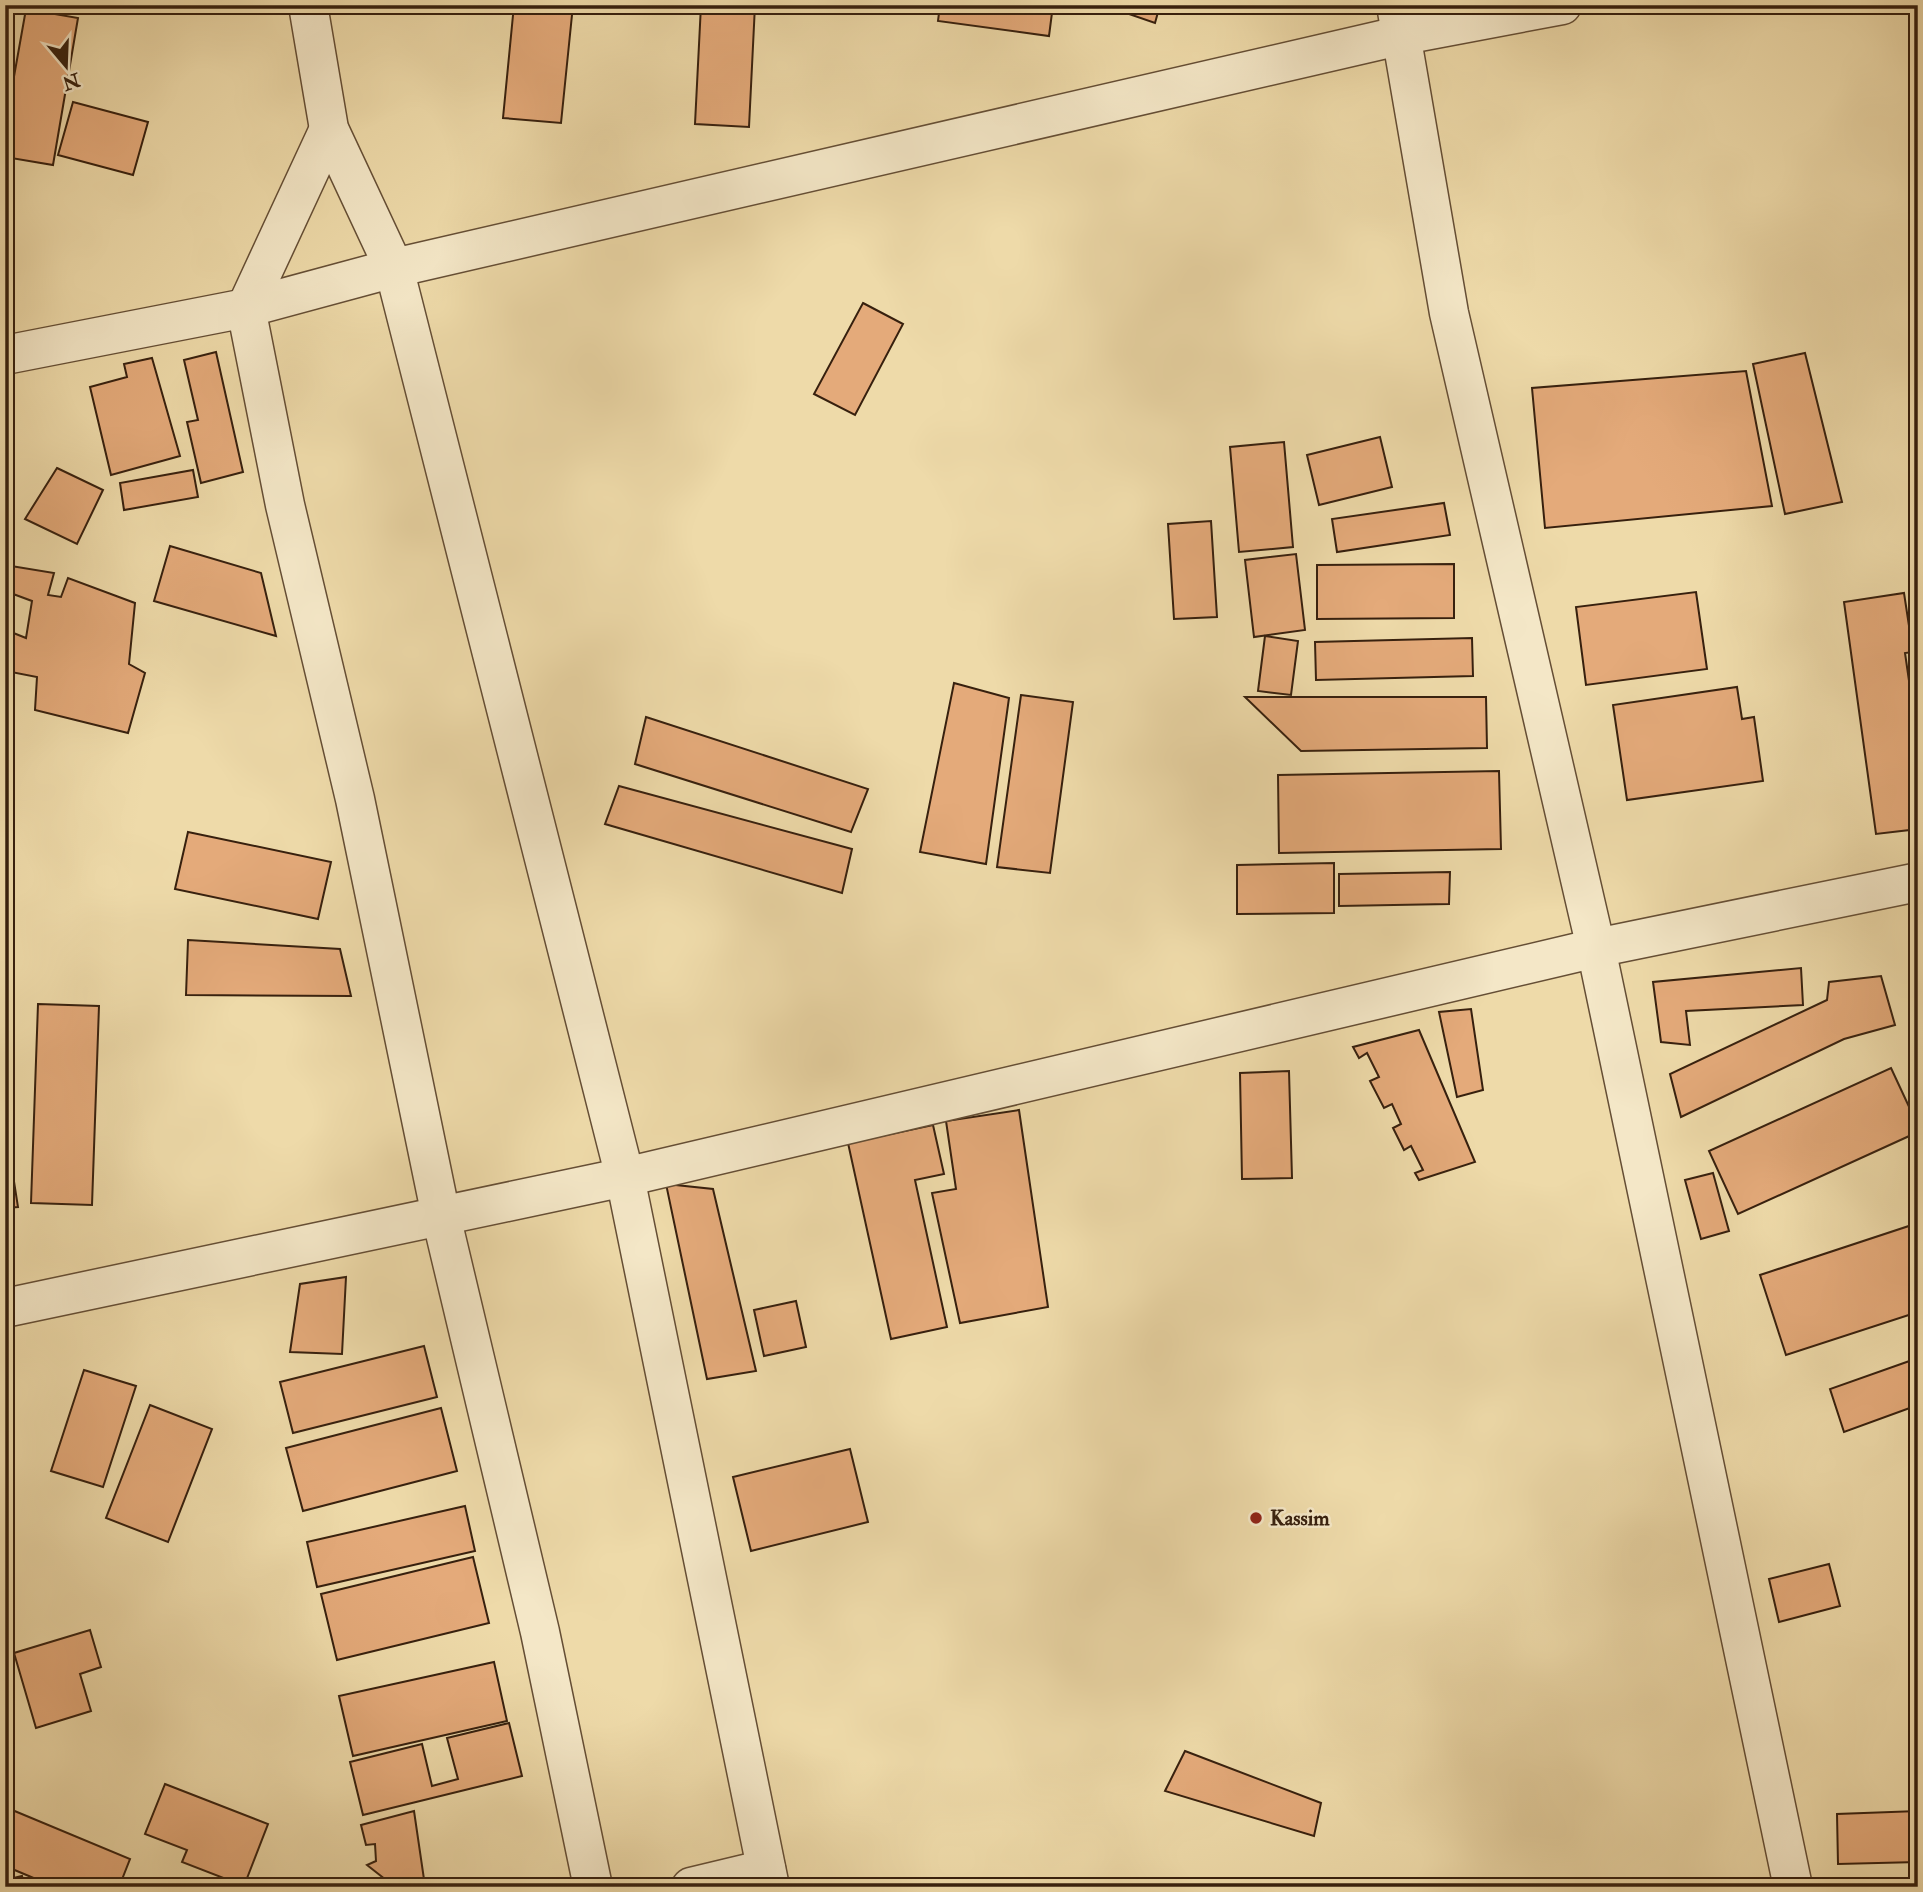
<svg xmlns="http://www.w3.org/2000/svg" width="1923" height="1892" viewBox="0 0 1923 1892" font-family="'IM FELL Double Pica',serif">
	<style>
		.building { fill: #e4aa7a; stroke: #37200e; stroke-width: 2 }
		.lines { fill: none; stroke-linecap: round; stroke-linejoin: round }
		.street-casing { stroke: #654e35; stroke-width: 41 }
		.street { stroke: #f4e7c7; stroke-width: 38 }
		.poi-dot { fill: #8f2418; stroke: #f4e7c7; stroke-width: 2.5 }
		.labels { text-anchor: middle; stroke-width: 5; stroke-linejoin: round; paint-order: stroke }
		.poi-label { font-size: 21px; font-weight: bold; fill: #37200e; stroke: #f4e7c7; text-anchor: start }
	</style>
	<rect width="100%" height="100%" fill="#eedaa9"/>
	<filter id="stains"><feTurbulence type="fractalNoise" baseFrequency=".00286" numOctaves="4"/><feColorMatrix values="0 0 0 0 .2 0 0 0 0 .09 0 0 0 0 .02 0 0 0 .5 -.17"/></filter>
	<radialGradient id="worn" r=".72"><stop offset=".6" stop-color="#630" stop-opacity="0"/><stop offset="1" stop-color="#630" stop-opacity=".3"/></radialGradient>
	<g class="building">
		<path d="M514,5h59l-12,118 -58,-5z"/>
		<path d="M701,5h54l-6,122 -54,-3z"/>
		<path d="M940,5h113l-4,31 -111,-15z"/>
		<path d="M1103,5h57l-5,18z"/>
		<path d="M26,9l52,9 -25,147 -48,-8v-30z"/>
		<path d="M73,102l75,20 -15,53 -75,-20z"/>
		<path d="M863,303l40,21 -48,91 -41,-21z"/>
		<path d="M216,352l27,120 -42,11 -14,-61 11,-2 -14,-60z"/>
		<path d="M1805,353l37,149 -57,12 -32,-150z"/>
		<path d="M152,358l28,98 -69,19 -21,-88 37,-10 -3,-13z"/>
		<path d="M1746,371l26,135 -227,22 -13,-140z"/>
		<path d="M1380,437l12,50 -73,18 -12,-50z"/>
		<path d="M1284,442l9,105 -54,5 -9,-105z"/>
		<path d="M57,468l46,22 -26,54 -52,-25z"/>
		<path d="M193,470l5,27 -74,13 -4,-27z"/>
		<path d="M1444,503l6,32 -113,17 -5,-33z"/>
		<path d="M1211,521l6,96 -43,2 -6,-95z"/>
		<path d="M170,546l91,27 15,63 -122,-35z"/>
		<path d="M1296,554l9,76 -51,7 -9,-77z"/>
		<path d="M1454,564v54l-137,1v-54z"/>
		<path d="M5,565l49,8 -6,22 13,2 7,-19 67,25 -6,61 16,9 -17,60 -93,-23 2,-33 -26,-5v-40l15,6 6,-37 -27,-10z"/>
		<path d="M1696,592l11,77 -121,16 -10,-78z"/>
		<path d="M1904,593l9,59 -8,1 13,90v86l-42,5 -32,-232z"/>
		<path d="M1265,636l33,5 -7,54 -33,-4z"/>
		<path d="M1472,638l1,38 -157,4 -1,-38z"/>
		<path d="M954,683l55,15 -23,166 -66,-12z"/>
		<path d="M1737,687l5,32 12,-2 9,64 -136,19 -14,-95z"/>
		<path d="M1021,695l52,7 -23,171 -53,-6z"/>
		<path d="M1245,697h241l1,51 -186,3z"/>
		<path d="M646,717l222,72 -17,43 -216,-68z"/>
		<path d="M1499,771l2,78 -222,4 -1,-78z"/>
		<path d="M619,786l233,63 -10,44 -237,-69z"/>
		<path d="M188,832l143,30 -13,57 -143,-30z"/>
		<path d="M1334,863v50l-97,1v-49z"/>
		<path d="M1450,872l-1,32 -110,2v-32z"/>
		<path d="M188,940l152,9 11,47 -165,-1z"/>
		<path d="M1801,968l2,37 -117,6 4,34 -29,-3 -8,-60z"/>
		<path d="M1881,976l14,49 -51,14 -163,78 -11,-43 157,-74 2,-18z"/>
		<path d="M38,1004l61,2 -7,199 -61,-2z"/>
		<path d="M1471,1009l12,81 -26,7 -18,-85z"/>
		<path d="M1419,1030l56,132 -56,18 -4,-7 8,-3 -12,-24 -7,4 -11,-22 8,-4 -9,-20 -8,4 -14,-27 9,-4 -12,-24 -8,5 -6,-11z"/>
		<path d="M1891,1068l27,58v6l-180,82 -29,-63z"/>
		<path d="M1289,1071l3,107 -50,1 -2,-106z"/>
		<path d="M1019,1110l29,197 -88,16 -28,-130 24,-4 -10,-68z"/>
		<path d="M5,1124l13,83 -13,1z"/>
		<path d="M933,1125l11,49 -29,6 32,147 -56,12 -43,-196z"/>
		<path d="M1713,1173l16,58 -28,8 -16,-59z"/>
		<path d="M666,1184l47,5 43,182 -49,8z"/>
		<path d="M1918,1223v89l-132,43 -26,-80z"/>
		<path d="M346,1277l-4,77 -52,-2 10,-68z"/>
		<path d="M796,1301l10,46 -42,9 -10,-46z"/>
		<path d="M424,1346l13,51 -144,36 -13,-51z"/>
		<path d="M1918,1358v47l-74,27 -14,-43z"/>
		<path d="M84,1370l52,16 -33,101 -52,-16z"/>
		<path d="M150,1405l62,24 -44,113 -62,-24z"/>
		<path d="M441,1408l16,63 -154,40 -17,-63z"/>
		<path d="M850,1449l18,73 -117,29 -18,-74z"/>
		<path d="M465,1506l10,45 -158,36 -10,-45z"/>
		<path d="M473,1557l16,66 -152,37 -16,-66z"/>
		<path d="M1829,1564l11,42 -61,16 -10,-43z"/>
		<path d="M90,1630l11,37 -21,7 11,37 -55,17 -22,-75z"/>
		<path d="M494,1662l13,59 -154,35 -14,-60z"/>
		<path d="M509,1723l13,53 -159,39 -13,-53 72,-18 10,42 26,-7 -11,-41z"/>
		<path d="M1185,1751l136,52 -7,33 -149,-45z"/>
		<path d="M165,1784l103,40 -24,62 -62,-24 5,-12 -42,-16z"/>
		<path d="M5,1807l125,52 -11,28h-64l-50,-21z"/>
		<path d="M414,1811l11,75 -30,1 -28,-22 9,-4 -1,-17 -9,1 -5,-20z"/>
		<path d="M1918,1811v51l-80,2 -1,-50z"/>
		<path d="M22,1876l3,11h-20v-7z"/>
	</g>
	<g class="lines">
		<defs>
			<g id="street">
				<path d="M308,5l21,124 65,139 231,909 145,710"/>
				<path d="M1396,5l53,308 147,635 197,939"/>
				<path d="M329,129l-83,179 39,197 70,294 86,417 99,416 53,255"/>
				<path d="M5,355l241,-47 148,-40 1009,-233 159,-30"/>
				<path d="M5,1308l620,-131 971,-229 322,-66"/>
				<path d="M691,1887l75,-18"/>
			</g>
		</defs>
		<use href="#street" class="street-casing"/>
		<use href="#street" class="street"/>
	</g>
	<circle class="poi-dot" cx="1256" cy="1518" r="7"/>
	<g class="labels">
		<g class="poi-label">
			<text x="1270" y="1525">Kassim</text>
		</g>
	</g>
	<rect width="1923" height="1892" fill="none" stroke="#eedaa9" stroke-width="28"/>
	<rect x="7" y="7" width="1909" height="1878" fill="none" stroke="#37200e" stroke-width="3.5"/>
	<rect x="14" y="14" width="1895" height="1864" fill="none" stroke="#37200e" stroke-width="2"/>
	<g transform="translate(66 66) rotate(161)" stroke="#f4e7c7" stroke-width="5" paint-order="stroke">
	<path d="M0-5L12 26L0 18L-12 26Z" fill="#37200e"/>
	<text y="-10" font-size="19" font-weight="bold" text-anchor="middle" fill="#37200e">N</text>
	</g>
	<rect width="100%" height="100%" filter="url(#stains)"/>
	<rect width="100%" height="100%" fill="url(#worn)"/>
</svg>
